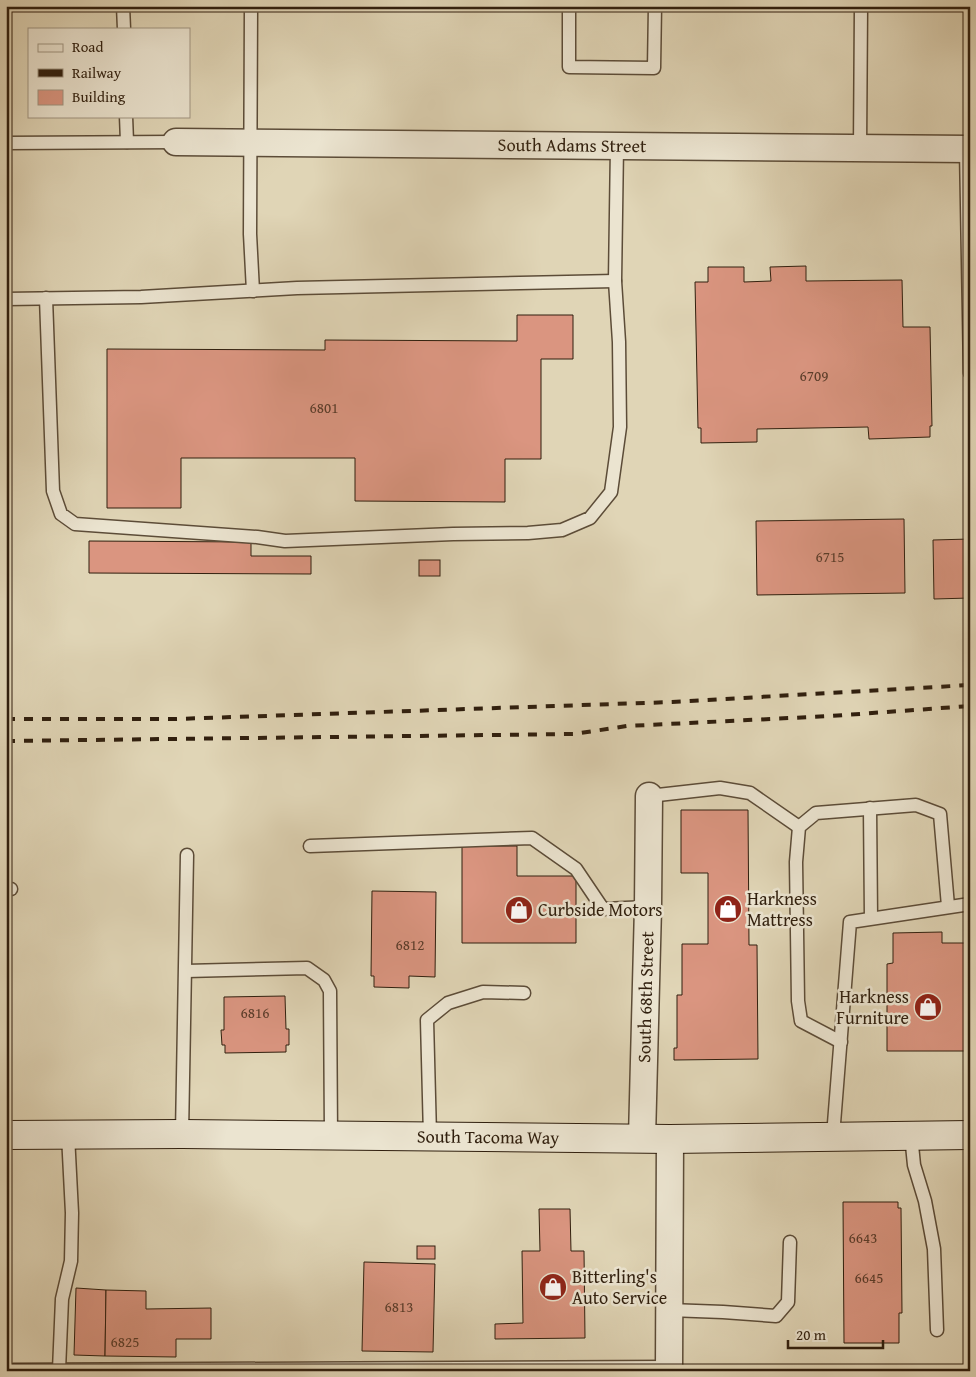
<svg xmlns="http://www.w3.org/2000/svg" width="976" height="1377" viewBox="0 0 976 1377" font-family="'Gentium Book Plus',serif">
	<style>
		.building { fill: #da9580; stroke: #301f0e }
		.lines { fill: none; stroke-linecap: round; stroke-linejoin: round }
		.lane-casing { stroke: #5c4c38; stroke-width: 15 }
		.street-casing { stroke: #5c4c38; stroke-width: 29 }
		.secondary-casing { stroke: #301f0e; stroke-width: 30 }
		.lane { stroke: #ebe4d0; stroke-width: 12 }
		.street { stroke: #ebe4d0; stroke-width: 26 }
		.secondary { stroke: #ebe4d0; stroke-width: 28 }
		.rail { stroke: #301f0e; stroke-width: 4; stroke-dasharray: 9 9; stroke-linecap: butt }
		.labels { text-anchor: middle; stroke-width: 5; stroke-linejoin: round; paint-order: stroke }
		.number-label { font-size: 15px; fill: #5a3c2a }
		.street-label { font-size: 18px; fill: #301f0e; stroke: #ebe4d0 }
		.poi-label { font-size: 18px; fill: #301f0e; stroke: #ebe4d0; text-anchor: start }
	</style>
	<rect width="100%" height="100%" fill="#e0d5b6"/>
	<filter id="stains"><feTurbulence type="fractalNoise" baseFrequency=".004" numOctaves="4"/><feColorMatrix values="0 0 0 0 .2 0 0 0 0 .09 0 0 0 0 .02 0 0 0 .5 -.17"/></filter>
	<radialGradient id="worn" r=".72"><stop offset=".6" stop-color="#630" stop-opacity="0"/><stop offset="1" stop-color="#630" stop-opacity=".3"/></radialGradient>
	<g class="building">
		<path d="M806,266v15l96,-1 1,47h27l2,99h-2v11l-61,2 -1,-12 -111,2v13l-56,1v-15h-3l-3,-146h13v-15h36v15l27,-1 -1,-14z"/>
		<path d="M517,315h56v44h-32v100h-36v43l-150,-1v-43h-174v50h-74v-159l218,1v-10l192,1z"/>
		<path d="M904,519l1,74 -148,2 -1,-74z"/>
		<path d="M970,539v59l-36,1 -1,-59z"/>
		<path d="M89,541l162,1v14h60v18l-222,-1z"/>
		<rect x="419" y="560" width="21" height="16"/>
		<path d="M681,810h67l1,135h8l1,114 -84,1v-12h3v-53h5v-51h26v-71h-27z"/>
		<path d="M462,846h55v30h59v67h-114z"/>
		<path d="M372,891l64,1 -1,85 -26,-1v12l-35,-1v-11h-3z"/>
		<path d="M942,932v11h28v108h-83v-87l6,-1v-30z"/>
		<path d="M285,996l1,33h3v16h-3v7l-61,1v-8h-3l-1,-15h3v-33z"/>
		<path d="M843,1202h55v6h3l1,105h-3v30h-55z"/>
		<path d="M539,1209h31l1,42h13l1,87 -90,1v-15l28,-1 -1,-72h18z"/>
		<rect x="417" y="1246" width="18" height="13"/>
		<path d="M364,1262l71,2 -2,88 -71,-1z"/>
		<path d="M76,1288l30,2 -1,66 -31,-1z"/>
		<path d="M106,1290l40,1v18l65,-1v31h-35v18l-71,-1z"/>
	</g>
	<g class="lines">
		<defs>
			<g id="lane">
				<path d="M123,6l1,23"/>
				<path d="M251,6l-1,228 3,57"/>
				<path d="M569,6v61l85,1 1,-62"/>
				<path d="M126,116l1,26"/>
				<path d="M6,143l170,-1"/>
				<path d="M860,149l1,-143"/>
				<path d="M966,149l4,224"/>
				<path d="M46,298l7,193 8,23 14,10 182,13 28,4 168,-7 75,-1 34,-3 28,-12 21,-26 9,-65 -1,-85 -4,-61 2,-135"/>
				<path d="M6,299l135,-2 156,-9 318,-7"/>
				<path d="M649,796l71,-8 30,5 49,34"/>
				<path d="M870,808l1,110"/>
				<path d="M310,846l222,-8 44,31 27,40 45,-2"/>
				<path d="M6,889h5"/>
				<path d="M186,971l121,-3 17,12 6,11 1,144"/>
				<path d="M841,1042l-40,-21 -3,-20 -2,-139 3,-35 17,-14 100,-8 24,9 8,92"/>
				<path d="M182,1134l5,-279"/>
				<path d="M911,1135l3,30 11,36 9,48 3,81"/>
				<path d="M430,1136l-3,-116 21,-17 35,-11 41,1"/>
				<path d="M833,1136l17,-214 120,-18"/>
				<path d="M669,1310l54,2 53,4 12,-14 2,-60"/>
				<path d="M6,1370l663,-3"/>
				<path d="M59,1370l3,-71 9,-38 1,-48 -4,-78"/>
			</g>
			<g id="street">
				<path id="s1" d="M176,142l794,7"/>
				<path id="s2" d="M642,1138l6,-231 1,-111"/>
				<path d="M669,1371l1,-232"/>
			</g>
			<g id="secondary">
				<path id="s3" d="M6,1135l176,-1 488,5 300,-4"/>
			</g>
		</defs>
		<use href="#lane" class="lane-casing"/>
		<use href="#street" class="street-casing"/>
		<use href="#secondary" class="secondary-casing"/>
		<use href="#lane" class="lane"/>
		<use href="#street" class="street"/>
		<use href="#secondary" class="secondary"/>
		<g class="rail">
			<path d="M6,719h170l496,-17 298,-17"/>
			<path d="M6,741l568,-7 53,-8 204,-10 139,-10"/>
		</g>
	</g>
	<defs>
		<symbol id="shop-disc" viewBox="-11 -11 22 22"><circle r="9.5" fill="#8f2418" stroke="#ebe4d0"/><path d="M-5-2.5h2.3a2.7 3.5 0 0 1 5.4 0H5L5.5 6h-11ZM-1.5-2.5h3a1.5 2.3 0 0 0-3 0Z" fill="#fff"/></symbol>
	</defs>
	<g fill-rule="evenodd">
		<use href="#shop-disc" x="712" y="893" width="32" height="32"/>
		<use href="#shop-disc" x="503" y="894" width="32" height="32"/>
		<use href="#shop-disc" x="912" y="991" width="32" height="32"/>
		<use href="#shop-disc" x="537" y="1271" width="32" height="32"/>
	</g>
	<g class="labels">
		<g class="number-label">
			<text x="814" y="381">6709</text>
			<text x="324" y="413">6801</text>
			<text x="830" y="562">6715</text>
			<text x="410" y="950">6812</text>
			<text x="255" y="1018">6816</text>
			<text x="863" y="1243">6643</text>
			<text x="869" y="1283">6645</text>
			<text x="399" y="1312">6813</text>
			<text x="125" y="1347">6825</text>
		</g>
		<g class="street-label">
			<text dy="6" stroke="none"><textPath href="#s1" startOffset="396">South Adams Street</textPath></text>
			<text dy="6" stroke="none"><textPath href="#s2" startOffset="141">South 68th Street</textPath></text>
			<text dy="6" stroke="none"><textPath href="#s3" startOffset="482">South Tacoma Way</textPath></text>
		</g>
		<g class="poi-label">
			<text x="747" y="905">Harkness<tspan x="747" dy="21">Mattress</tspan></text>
			<text x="538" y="916">Curbside Motors</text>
			<text x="909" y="1003" text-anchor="end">Harkness<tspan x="909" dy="21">Furniture</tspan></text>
			<text x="572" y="1283">Bitterling's<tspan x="572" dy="21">Auto Service</tspan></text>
		</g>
	</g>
	<rect width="976" height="1377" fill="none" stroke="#e0d5b6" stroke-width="25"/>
	<rect x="8" y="8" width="961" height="1362" fill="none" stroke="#301f0e" stroke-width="2.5"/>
	<rect x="12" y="12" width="951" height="1352" fill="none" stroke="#301f0e"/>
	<rect x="28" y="28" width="162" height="90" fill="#ebe4d0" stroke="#a09582"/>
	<rect x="38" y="44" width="25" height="8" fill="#ebe4d0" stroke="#a09582"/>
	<text x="72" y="52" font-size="15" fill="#301f0e">Road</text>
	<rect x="38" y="69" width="25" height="8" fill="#301f0e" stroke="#a09582"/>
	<text x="72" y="78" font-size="15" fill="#301f0e">Railway</text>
	<rect x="38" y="90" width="25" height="15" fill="#da9580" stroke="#a09582"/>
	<text x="72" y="102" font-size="15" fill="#301f0e">Building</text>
	<path d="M788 1340v8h95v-8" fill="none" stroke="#301f0e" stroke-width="2.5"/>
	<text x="796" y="1340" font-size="15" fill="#301f0e" stroke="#ebe4d0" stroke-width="4" paint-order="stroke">20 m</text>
	<rect width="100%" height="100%" filter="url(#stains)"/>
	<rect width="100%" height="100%" fill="url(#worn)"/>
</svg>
